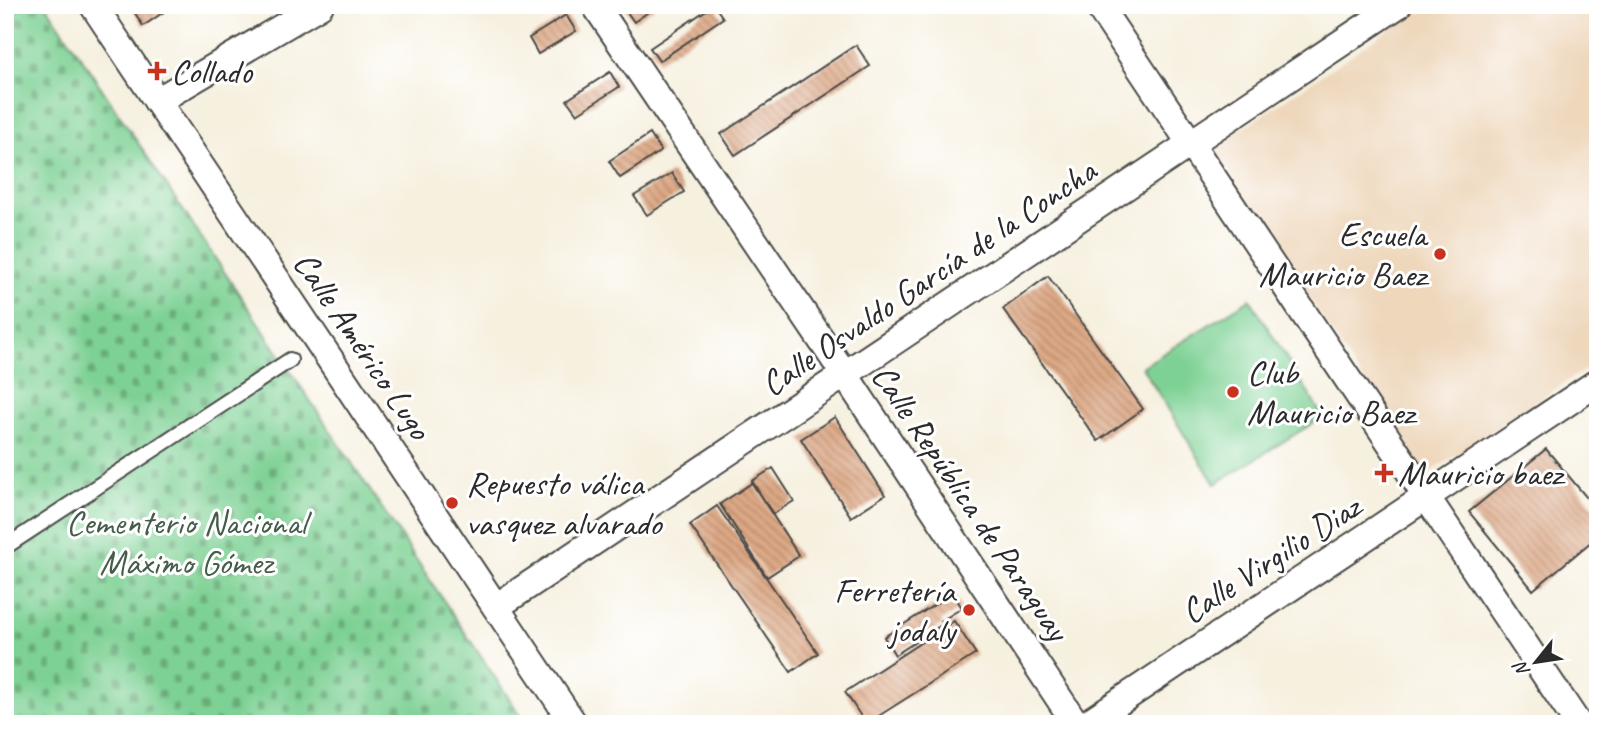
<svg xmlns="http://www.w3.org/2000/svg" width="1603" height="729" viewBox="0 0 1603 729" font-family="Caveat,sans-serif">
	<style>
		.built { fill: #eed7bb }
		.cemetery { fill: url(#cemetery-stones); stroke: #547e60; stroke-width: 2 }
		.pitch { fill: #7ed194; stroke: #547e60; stroke-width: 2 }
		.building { fill: url(#building-back-hatch) }
		.lines { fill: none; stroke-linecap: round; stroke-linejoin: round }
		.service-casing { stroke: #494946; stroke-width: 18 }
		.minor-casing { stroke: #494946; stroke-width: 30 }
		.service { stroke: #fff; stroke-width: 14 }
		.minor { stroke: #fff; stroke-width: 26 }
		.poi-dot { fill: #c8321e; stroke: #fff; stroke-width: 2.5 }
		.labels { text-anchor: middle; stroke-width: 6; stroke-linejoin: round; paint-order: stroke }
		.poi-label { font-size: 35px; fill: #2b2b2b; stroke: #fff; text-anchor: start }
		.street-label { font-size: 35px; fill: #2b2b2b; stroke: #fff }
		.park-label { font-size: 35px; fill: #445d4a; stroke: #fff }
	</style>
	<defs>
		<pattern id="cemetery-stones" width="16" height="16" patternUnits="userSpaceOnUse" patternTransform="scale(1.75)"><rect width="16" height="16" fill="#7ed194"/><path d="M2 7V4a2 2 0 0 1 4 0v3zM10 15v-3a2 2 0 0 1 4 0v3z" fill="#67aa79"/></pattern>
		<pattern id="building-back-hatch" width="6" height="6" patternUnits="userSpaceOnUse" patternTransform="scale(1.75)"><rect width="6" height="6" fill="#dda885"/><path d="M-1 5l2 2M0 0l6 6M5-1l2 2" fill="none" stroke="#b3896d"/></pattern>
	</defs>
	<rect width="100%" height="100%" fill="#fff"/>
	<filter id="ink" filterUnits="userSpaceOnUse"><feTurbulence type="fractalNoise" baseFrequency=".0143" numOctaves="2"/><feDisplacementMap in="SourceGraphic" scale="14" xChannelSelector="R" yChannelSelector="G"/><feConvolveMatrix kernelMatrix="1 2 1 2 8 2 1 2 1" color-interpolation-filters="sRGB"/></filter>
	<filter id="wash" filterUnits="userSpaceOnUse"><feTurbulence type="fractalNoise" baseFrequency=".00686" numOctaves="4" result="noise"/><feDisplacementMap in="SourceGraphic" scale="28" xChannelSelector="R" yChannelSelector="G"/><feGaussianBlur stdDeviation="1.57" result="paint"/><feColorMatrix in="noise" values="0 0 0 0 0 0 0 0 0 0 0 0 0 0 0 0 0 1.4 0 .05"/><feComposite in="paint" operator="in"/></filter>
	<g filter="url(#wash)">
		<rect width="100%" height="100%" fill="#f6f0df"/>
		<path class="built" d="M1425,5h159l14,21v335l-174,115 -210,-328z"/>
		<path class="cemetery" d="M5,5h41l480,719h-521z"/>
		<path class="pitch" d="M1250,299l73,118 -108,67 -73,-117z"/>
		<g id="blocks">
			<g class="building">
				<path d="M130,5h44l-31,21z"/>
				<path d="M622,5h36l-24,17z"/>
				<path d="M714,5l9,13 -64,43 -9,-13z"/>
				<path d="M566,15l10,16 -38,23 -9,-16z"/>
				<path d="M856,45l14,21 -135,89 -14,-21z"/>
				<path d="M610,72l9,15 -42,27 -10,-14z"/>
				<path d="M650,134l11,17 -41,27 -11,-17z"/>
				<path d="M672,173l12,19 -37,23 -13,-19z"/>
				<path d="M1048,276l95,133 -45,32 -95,-132z"/>
				<path d="M835,417l50,78 -34,22 -50,-78z"/>
				<path d="M1546,449l52,62v25l-65,54 -64,-78z"/>
				<path d="M773,468l21,33 -21,13 -21,-33z"/>
				<path d="M752,483l47,73 -32,21 -47,-73z"/>
				<path d="M717,506l101,147 -27,19 -101,-147z"/>
				<path d="M953,593l9,15 -21,13 2,3 -48,31 -11,-18z"/>
				<path d="M954,621l22,33 -110,70 -21,-32z"/>
			</g>
		</g>
	</g>
	<g filter="url(#ink)">
		<use href="#blocks" fill-opacity="0" stroke="#494946" stroke-width="2"/>
		<g class="lines">
			<defs>
				<path id="service" d="M5,547l285,-187"/>
				<g id="minor">
					<path d="M93,5l481,719"/>
					<path d="M595,5l250,370 231,349"/>
					<path d="M1098,5l480,719"/>
					<path d="M157,101l163,-96"/>
					<path d="M496,607l902,-602"/>
					<path d="M1086,724l512,-342"/>
				</g>
			</defs>
			<use href="#service" class="service-casing"/>
			<use href="#minor" class="minor-casing"/>
			<use href="#service" class="service"/>
			<use href="#minor" class="minor"/>
		</g>
	</g>
	<g class="poi-dot">
		<path d="M153.5 60.5h7v7h7v7h-7v7h-7v-7h-7v-7h7z"/>
		<circle cx="1440" cy="254" r="7"/>
		<circle cx="1233" cy="392" r="7"/>
		<path d="M1380.5 462.5h7v7h7v7h-7v7h-7v-7h-7v-7h7z"/>
		<circle cx="452" cy="503" r="7"/>
		<circle cx="969" cy="610" r="7"/>
	</g>
	<g class="labels">
		<g class="poi-label">
			<text x="171" y="83">Collado</text>
			<text x="1426" y="246" text-anchor="end">Escuela<tspan x="1426" dy="40">Mauricio Baez</tspan></text>
			<text x="1247" y="384">Club<tspan x="1247" dy="40">Mauricio Baez</tspan></text>
			<text x="1398" y="485">Mauricio baez</text>
			<text x="466" y="495">Repuesto válica<tspan x="466" dy="40">vasquez alvarado</tspan></text>
			<text x="955" y="602" text-anchor="end">Ferretería<tspan x="955" dy="40">jodaly</tspan></text>
		</g>
		<g class="street-label">
			<text transform="translate(928 277) rotate(-34)" y="12">Calle Osvaldo García de la Concha</text>
			<text transform="translate(363 345) rotate(56)" y="12">Calle Américo Lugo</text>
			<text transform="translate(971 502) rotate(56)" y="12">Calle República de Paraguay</text>
			<text transform="translate(1270 559) rotate(-33)" y="12">Calle Virgilio Diaz</text>
		</g>
		<g class="park-label">
			<text x="186" y="534">Cementerio Nacional<tspan x="186" dy="40">Máximo Gómez</tspan></text>
		</g>
	</g>
	<rect width="1603" height="729" fill="none" stroke="#fff" stroke-width="28"/>
	<g transform="translate(1536 662) rotate(240)" stroke="#ffffff" stroke-width="5" paint-order="stroke">
	<path d="M0-5L12 26L0 18L-12 26Z" fill="#2b2b2b"/>
	<text y="-10" font-size="19" font-weight="bold" text-anchor="middle" fill="#2b2b2b">N</text>
	</g>
</svg>
